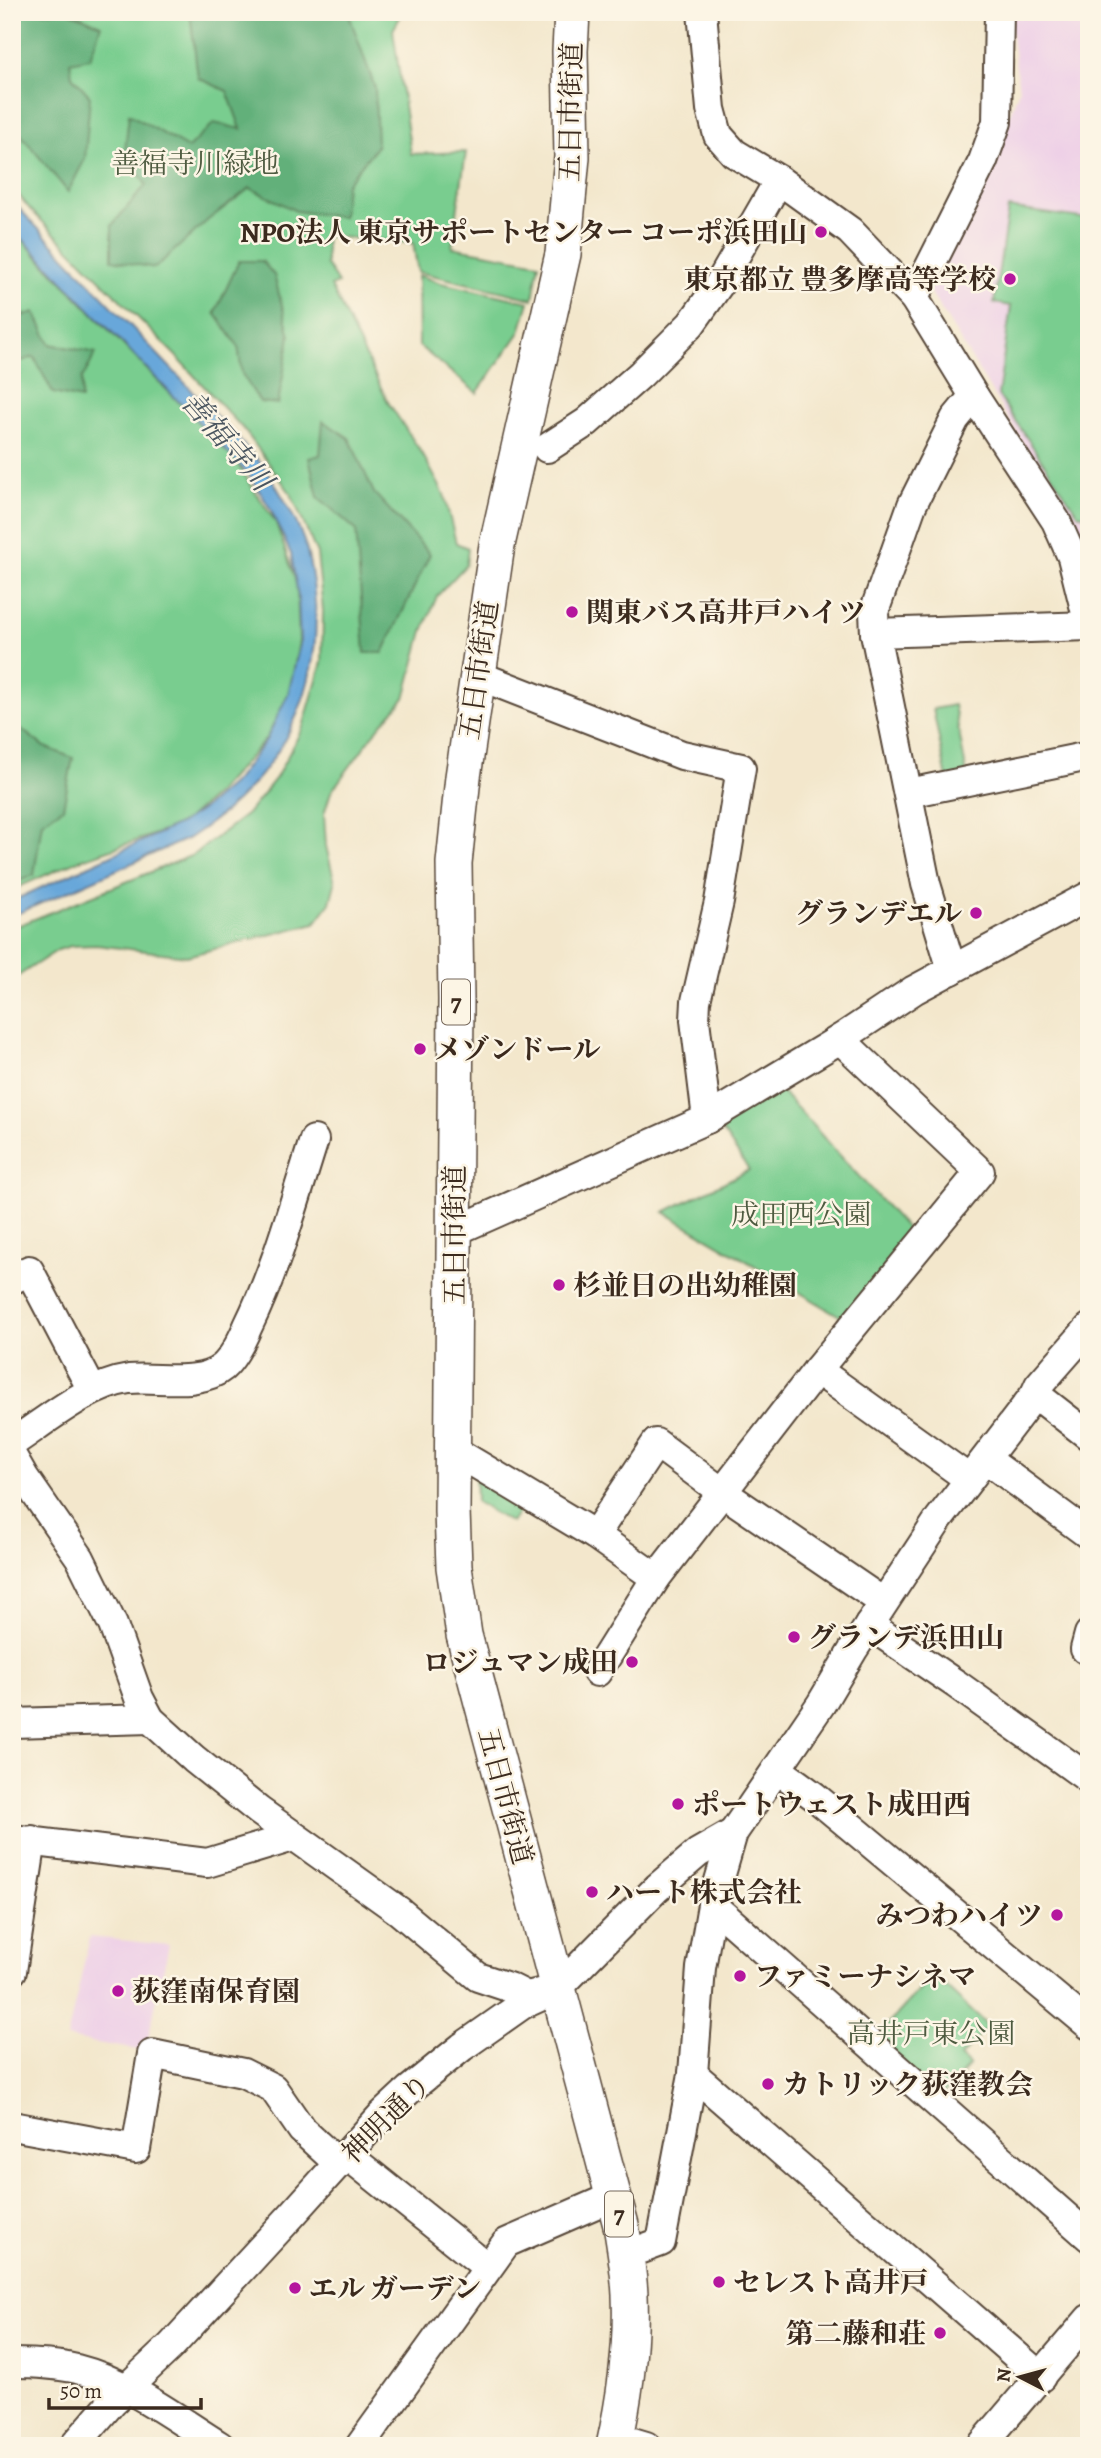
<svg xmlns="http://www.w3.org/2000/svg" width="1101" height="2458" viewBox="0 0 1101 2458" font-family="Alegreya,'Noto Serif JP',serif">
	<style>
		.built { fill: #eed0e7 }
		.green { fill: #79cd8f; stroke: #5a7c56; stroke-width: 2 }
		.forest { fill: #62b07a; stroke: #4e6d4c; stroke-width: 2 }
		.water { fill: #68a7da; stroke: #52687c; stroke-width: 2 }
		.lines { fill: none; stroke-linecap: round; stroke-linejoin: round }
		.minor-casing { stroke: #574638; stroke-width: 32 }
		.major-casing { stroke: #574638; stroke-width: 38 }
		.minor { stroke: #fff; stroke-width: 28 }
		.major { stroke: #fff; stroke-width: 35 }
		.poi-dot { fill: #b5179e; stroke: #fcf5e5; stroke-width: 2.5 }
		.labels { text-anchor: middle; stroke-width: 5; stroke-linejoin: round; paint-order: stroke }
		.shield { fill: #fcf5e5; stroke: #75675a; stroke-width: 2 }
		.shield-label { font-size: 26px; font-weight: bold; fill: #3b2a1e }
		.street-label { font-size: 28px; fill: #3b2a1e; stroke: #fcf5e5 }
		.park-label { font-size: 28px; fill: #4e5b40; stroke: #fcf5e5 }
		.poi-label { font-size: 28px; font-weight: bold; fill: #3b2a1e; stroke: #fcf5e5; text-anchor: start }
		.water-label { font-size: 30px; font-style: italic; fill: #4b5660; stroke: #fcf5e5 }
	</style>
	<rect width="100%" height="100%" fill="#fcf5e5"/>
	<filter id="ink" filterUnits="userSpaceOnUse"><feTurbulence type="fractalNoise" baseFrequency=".0143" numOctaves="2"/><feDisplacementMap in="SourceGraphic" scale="14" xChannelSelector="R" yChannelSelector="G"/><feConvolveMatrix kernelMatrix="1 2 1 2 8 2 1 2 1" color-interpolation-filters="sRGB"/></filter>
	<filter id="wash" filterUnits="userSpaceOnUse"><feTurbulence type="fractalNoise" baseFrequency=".00686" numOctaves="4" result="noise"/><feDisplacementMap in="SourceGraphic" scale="28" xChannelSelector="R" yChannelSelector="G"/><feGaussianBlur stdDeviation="1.57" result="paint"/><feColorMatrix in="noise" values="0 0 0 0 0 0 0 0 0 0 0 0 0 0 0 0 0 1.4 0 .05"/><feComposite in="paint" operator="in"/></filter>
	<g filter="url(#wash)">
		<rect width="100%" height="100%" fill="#f3e7cc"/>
		<g class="built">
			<path d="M1009,12h80v533l-3,1 -8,-4 -16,-36 -134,-218 65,-129 26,-69z"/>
			<path d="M90,1937l79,8 -24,106 -78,-13z"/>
		</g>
		<g class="green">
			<path d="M12,12h391l-10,18 18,124 55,-2 -14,95 87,16 -6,36 -115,-27 -5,-29 -87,-7v28l12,19 -7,3 57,116 35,53 21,39 12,49 12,5 -2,17 -29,31 -14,35 -18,67 -25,28 -49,66 -7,22 2,32 9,37 -5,20 -15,20 -128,33 -91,-11 -25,1 -13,4 -46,30v-52l181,-73 54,-41 29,-36 27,-51 19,-65 1,-51 -6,-57 -26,-60 -46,-63 -69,-75 -147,-148 -17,-21z"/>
			<path d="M1008,208l81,11v298l-11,-3 -80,-119 13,-89 -17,-3z"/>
			<path d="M12,227l25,29 197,203 42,64 21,62 2,56 -9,52 -24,46 -49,54 -36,32 -104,36 -65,29z"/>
			<path d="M418,275l23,8 88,19 -9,30 -43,61 -58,-47z"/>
			<path d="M954,705l13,70 -20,4 -14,-70z"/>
			<path d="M775,1084l140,154 -67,83 -184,-109 85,-42 -34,-50z"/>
			<path d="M475,1468l52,31 -16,24 -35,-21z"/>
			<path d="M933,1975l55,51 -28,31 9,8 -28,31 -68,-55z"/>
		</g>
		<g class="forest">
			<path d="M12,12h58l31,13 -11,33 -20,4 2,14 18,20 -5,63 -17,33 -56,-68z"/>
			<path d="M190,12h158l27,76 2,58 -31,38 -3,33 -47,-6 -46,-23 -42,32 -53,48 -43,-8v-35l34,-40 -21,-35 4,-36 59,34 26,-25 27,6 -14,-38 -29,-13z"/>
			<path d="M239,261h23l12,14 16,61 -12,68 -18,-2 -18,-28 -4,-28 -23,-33z"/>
			<path d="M35,312l15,32 46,9 -14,26 -1,20 -28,-6 -19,-36 -22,7v-45z"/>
			<path d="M323,421l26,17 25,55 56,61 -47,99h-18l-9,-123 -38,-33 -9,-39 11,-3z"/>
			<path d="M12,722l31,24 30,12 -10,50 -21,14 -8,53 -22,9z"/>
		</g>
		<path class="water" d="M12,201l251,264c17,27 36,56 44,86 29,119 -16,221 -118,287l-177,78v-15l169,-78 23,-15 32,-28 30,-40 22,-46 12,-50 -2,-47 -7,-43 -20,-44 -21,-34 -238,-248z"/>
	</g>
	<g filter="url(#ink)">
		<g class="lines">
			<defs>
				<g id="minor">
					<path d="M702,12l9,97 7,26 16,18 45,27 71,51 64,67 60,98 82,125 16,36 17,68"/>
					<path d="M914,298l69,-137 14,-39 2,-110"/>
					<path d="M547,448l40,-26 54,-48 50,-50 27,-38 61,-106"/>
					<path d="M875,633l214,-7"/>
					<path d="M477,675l205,80 59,13 -22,134 -23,99 -1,19 12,99"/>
					<path d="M909,793l180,-37"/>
					<path d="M952,970l-26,-86 -51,-251 -1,-21 38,-107 43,-86 19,-23"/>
					<path d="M453,1232l254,-113 133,-80 74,-49 175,-94"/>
					<path d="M12,1280l17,-10 63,120"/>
					<path d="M817,1370l152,109"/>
					<path d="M1035,1394l54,42"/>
					<path d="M12,1443c35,-23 76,-58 117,-64 28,-3 70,8 94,-12 11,-10 19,-27 25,-41 29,-59 46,-124 66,-186"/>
					<path d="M453,1450l142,85 61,43"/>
					<path d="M12,1456l12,21 56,81 33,67 26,73 11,21 44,40 65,52 140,100 79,66 33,11 16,8 20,-5"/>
					<path d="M986,1459l103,76"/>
					<path d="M595,1535l61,-92 66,49 161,110"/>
					<path d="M869,1625l87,59 133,95"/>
					<path d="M1085,1649l4,-15"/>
					<path d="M597,1672l59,-94 161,-208 163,-198 -140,-133"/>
					<path d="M12,1723l138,-4"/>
					<path d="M777,1769l37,27 275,229"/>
					<path d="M12,1839l195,24 86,-26"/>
					<path d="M712,1905l377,332"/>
					<path d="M12,1971l20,-131"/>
					<path d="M693,2074l348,303"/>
					<path d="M12,2126l124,23 16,-95 91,19 30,15 29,42 37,34"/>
					<path d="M347,2155l140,112"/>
					<path d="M626,2255l35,-13 32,-168 8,-106 11,-63 21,-72 88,-129 32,-54 86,-131 96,-125 4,-9 50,-57"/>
					<path d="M12,2363c22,0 44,1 65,6 52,13 98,49 143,77"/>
					<path d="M616,2437l30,9"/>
					<path d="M74,2446l38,-44 59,-56 120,-130 90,-100 28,-26 53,-43 60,-42 35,-16 100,-101 41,-35 35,-20"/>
					<path d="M360,2446l146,-203 108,-47"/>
					<path d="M981,2446l108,-127"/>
				</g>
				<path id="major" d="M572,12l-2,39 2,106 -9,97 -66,291 -34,232 -9,86 2,137 -4,511 2,56 10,68 157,590c4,24 8,47 9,70 2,50 -5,102 -16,151"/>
			</defs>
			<use href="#minor" class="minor-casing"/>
			<use href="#major" class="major-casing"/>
			<use href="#minor" class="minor"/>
			<use href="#major" class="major"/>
		</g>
	</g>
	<g class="poi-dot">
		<circle cx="821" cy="232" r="7"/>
		<circle cx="1010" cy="279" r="7"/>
		<circle cx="572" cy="612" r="7"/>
		<circle cx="976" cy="913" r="7"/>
		<circle cx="420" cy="1049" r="7"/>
		<circle cx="559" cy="1285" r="7"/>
		<circle cx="794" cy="1637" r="7"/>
		<circle cx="632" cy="1662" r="7"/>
		<circle cx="678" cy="1804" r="7"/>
		<circle cx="592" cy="1892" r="7"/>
		<circle cx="1057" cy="1915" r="7"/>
		<circle cx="740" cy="1976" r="7"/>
		<circle cx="118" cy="1991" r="7"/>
		<circle cx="768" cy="2084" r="7"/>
		<circle cx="719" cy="2282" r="7"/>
		<circle cx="295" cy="2288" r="7"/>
		<circle cx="940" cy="2333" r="7"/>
	</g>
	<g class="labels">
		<g class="shield">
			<rect x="442" y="979.5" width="28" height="45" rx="5"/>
			<rect x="605" y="2191.5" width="28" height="45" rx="5"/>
		</g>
		<g class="shield-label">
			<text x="456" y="1011">7</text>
			<text x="619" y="2223">7</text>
		</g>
		<g class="street-label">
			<text transform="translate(570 112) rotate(-89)" y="10">五日市街道</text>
			<text transform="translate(478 670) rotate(-82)" y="10">五日市街道</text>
			<text transform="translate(454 1235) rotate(-90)" y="10">五日市街道</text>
			<text transform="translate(506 1796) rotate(75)" y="10">五日市街道</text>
			<text transform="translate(386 2118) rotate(-45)" y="10">神明通り</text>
		</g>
		<g class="park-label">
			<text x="195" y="173">善福寺川緑地</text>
			<text x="801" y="1224">成田西公園</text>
			<text x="931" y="2043">高井戸東公園</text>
		</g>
		<g class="poi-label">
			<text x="807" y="242" text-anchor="end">NPO法人 東京サポートセンター コーポ浜田山</text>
			<text x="996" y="289" text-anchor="end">東京都立 豊多摩高等学校</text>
			<text x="586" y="622">関東バス高井戸ハイツ</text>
			<text x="962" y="923" text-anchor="end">グランデエル</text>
			<text x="434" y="1059">メゾンドール</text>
			<text x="573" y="1295">杉並日の出幼稚園</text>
			<text x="808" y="1647">グランデ浜田山</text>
			<text x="618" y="1672" text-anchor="end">ロジュマン成田</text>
			<text x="692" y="1814">ポートウェスト成田西</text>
			<text x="606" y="1902">ハート株式会社</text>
			<text x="1043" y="1925" text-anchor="end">みつわハイツ</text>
			<text x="754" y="1986">ファミーナシネマ</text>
			<text x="132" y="2001">荻窪南保育園</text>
			<text x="782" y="2094">カトリック荻窪教会</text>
			<text x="733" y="2292">セレスト高井戸</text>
			<text x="309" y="2298">エル ガーデン</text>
			<text x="926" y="2343" text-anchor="end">第二藤和荘</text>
		</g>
		<g class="water-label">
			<text transform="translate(227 441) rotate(49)" y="10">善福寺川</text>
		</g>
	</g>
	<rect width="1101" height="2458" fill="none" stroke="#fcf5e5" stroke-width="42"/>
	<g transform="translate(1020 2377) rotate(276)" stroke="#fcf5e5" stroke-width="5" paint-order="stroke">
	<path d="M0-5L12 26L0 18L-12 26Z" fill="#3b2a1e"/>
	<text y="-10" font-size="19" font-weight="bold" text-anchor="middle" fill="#3b2a1e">N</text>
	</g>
	<path d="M49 2398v10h152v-10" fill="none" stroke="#3b2a1e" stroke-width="3.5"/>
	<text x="60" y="2398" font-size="21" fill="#3b2a1e" stroke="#fcf5e5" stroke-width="5" paint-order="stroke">50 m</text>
</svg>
